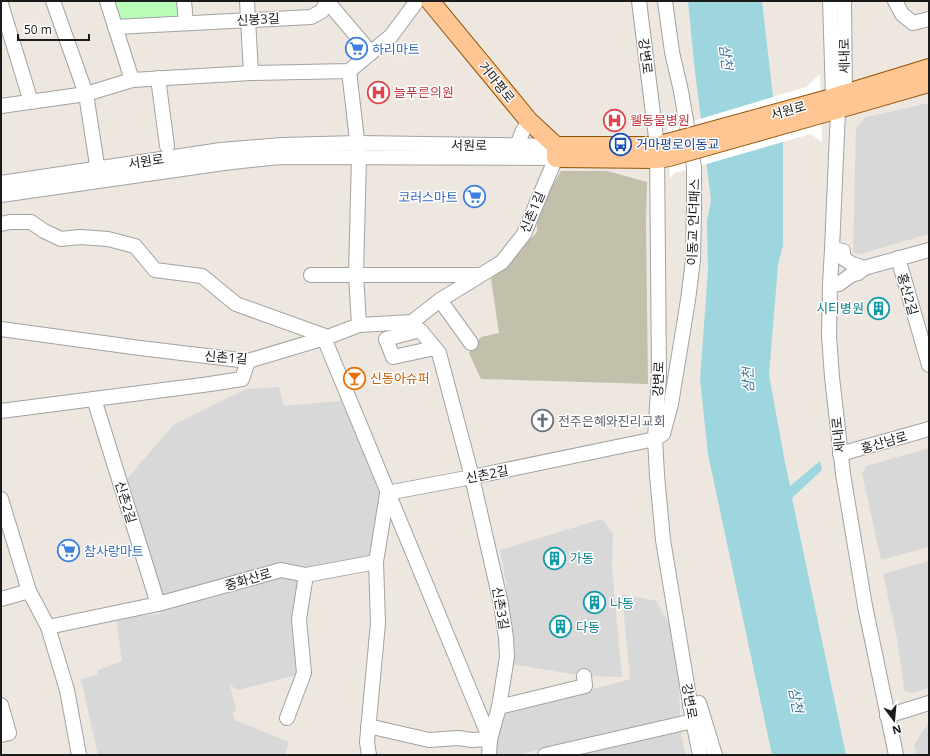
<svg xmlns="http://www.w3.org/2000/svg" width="930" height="756" viewBox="0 0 930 756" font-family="'Open Sans','Noto Sans KR',sans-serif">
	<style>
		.residential { fill: #d9d8d8 }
		.construction { fill: #c2c0ab }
		.park { fill: #b9fcb8 }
		.water { fill: #9dd6de }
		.pier { fill: #fff }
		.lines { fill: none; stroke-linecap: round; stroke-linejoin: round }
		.minor-casing { stroke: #a2a2a2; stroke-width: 16 }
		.major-casing { stroke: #925300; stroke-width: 20 }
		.minor { stroke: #fff; stroke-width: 14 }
		.major { stroke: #ffc693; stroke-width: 18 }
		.major-bridge-casing { stroke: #925300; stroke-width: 20; stroke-linecap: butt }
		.major-bridge { stroke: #ffc693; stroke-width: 18 }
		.labels { text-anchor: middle; stroke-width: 3; stroke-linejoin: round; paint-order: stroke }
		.street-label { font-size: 13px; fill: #1b1b1b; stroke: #fff }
		.shop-label { font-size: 13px; fill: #366cbe; stroke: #fff; text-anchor: start }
		.health-label { font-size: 13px; fill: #be3a42; stroke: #fff; text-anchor: start }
		.transit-label { font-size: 13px; fill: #164399; stroke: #fff; text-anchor: start }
		.culture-label { font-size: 13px; fill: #0d838f; stroke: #fff; text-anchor: start }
		.food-label { font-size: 13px; fill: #c56008; stroke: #fff; text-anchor: start }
		.worship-label { font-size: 13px; fill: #5b616d; stroke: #fff; text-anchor: start }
		.water-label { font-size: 14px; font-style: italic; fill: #3f789e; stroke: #fff }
	</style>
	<rect width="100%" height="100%" fill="#ede7df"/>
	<g class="residential">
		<path d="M929,103v131l-69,20 -7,-2 3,-124 10,-11z"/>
		<path d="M279,387l5,19 65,-6 38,93 -11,69 -70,13 -2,98 -66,17 -8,-5 6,26 -3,2 2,7 54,22 -4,13h-187l-17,-76 16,-4 1,-5 24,-9 -6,-44 45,-3 -40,-128 52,-61 73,-36z"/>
		<path d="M929,448v99l-48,13 -19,-87 4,-7z"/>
		<path d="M602,519l11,15 -1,34 10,109 -38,-1 -73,-12 -5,-81 -6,-33z"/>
		<path d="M929,561v127l-18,5 -7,-3 -7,-51 -14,-65z"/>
		<path d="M622,594l34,7 22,38 2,79 -164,37h-21l1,-25 5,-15 129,-36z"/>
		<path d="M929,722v33h-12l-3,-10z"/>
		<path d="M680,731l6,24h-113z"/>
	</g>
	<path class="construction" d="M561,171h46l40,11 -1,42 2,160 -167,-5 -12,-26 12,-16 18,-4 -8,-54 46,-47v-20z"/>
	<path class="park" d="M107,1h77l2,22 -71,4z"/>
	<path class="water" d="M688,1h74l11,96 10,45v103l-5,20 -9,110 15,82 6,29 30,-25 2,9 -30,28 54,257h-74l-64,-301 -8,-75 8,-108 -1,-50 4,-21 -17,-137z"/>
	<path class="pier" d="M820,74l2,68 -11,-8 -136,39 -5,5 -3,-56 6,5 133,-40z"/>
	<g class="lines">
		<defs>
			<g id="minor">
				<path d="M53,1l33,93 13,84"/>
				<path d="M107,1l25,79"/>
				<path d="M184,1l2,22"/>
				<path d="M247,1l4,72"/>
				<path d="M327,1l44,52"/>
				<path d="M639,1l18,145 2,229 -4,64 2,36 6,65 30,181 7,34"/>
				<path d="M830,1l3,95 5,14 -6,139 -2,36 -1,51 3,41 11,97 22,132 31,149"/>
				<path d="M895,1l7,13 11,9 16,-4"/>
				<path d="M1,4l30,98"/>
				<path d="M115,27l196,-10 11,-6 5,-10"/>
				<path d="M349,71l10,86 -3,118 3,50"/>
				<path d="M158,78l9,68"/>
				<path d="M841,102l4,-8 -1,-93"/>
				<path d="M1,106l85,-12 46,-14 119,-7 98,-2 42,-35 26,-35"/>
				<path d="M518,146c1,-10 6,-17 11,-25"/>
				<path d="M1,183l220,-33 61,-5 76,-2 198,3"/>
				<path d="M1,195l223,-32 56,-6 276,1 -13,30 -19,46 -22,28 -62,38 -28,22 -53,3 -31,12 -80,24 -108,-13 -139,-19"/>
				<path d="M1,224l9,-2h21l13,9 17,8 19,-2 28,2 27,7 20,24 47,6 34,28 92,33"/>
				<path d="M832,249l11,2v7l9,6 12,4"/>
				<path d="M898,258l31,107"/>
				<path d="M311,275h169"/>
				<path d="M830,285l9,-1 12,-9 7,-2 6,-5 65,-18"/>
				<path d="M440,300l31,43"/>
				<path d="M324,338l166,401 -1,16"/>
				<path d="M94,399l64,205"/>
				<path d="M1,411l209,-27 32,-5 6,-18"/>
				<path d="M840,454l89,-25"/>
				<path d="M387,493l85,-16 183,-38 8,-5 8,-30 17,-104 5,-40 1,-51v-42l-13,-76 -9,-39 -7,-51"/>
				<path d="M1,499l28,92 19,36 19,63 12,65"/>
				<path d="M306,575l70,-13"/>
				<path d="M1,599l28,-8"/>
				<path d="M48,627l110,-23 123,-34 25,5 -7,44 5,54 -17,45"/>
				<path d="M1,705l8,28 -8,2"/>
				<path d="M690,706l9,-3 16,52"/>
				<path d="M499,707l86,-21 -1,-10"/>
				<path d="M887,716l42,-13"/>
				<path d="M368,726l61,14 29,-2 14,2 18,-1 9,-32 8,-50 -1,-19 -5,-34 -29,-127 -33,-124 -19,-23 -34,9 7,18 42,-9"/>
				<path d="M369,755l-2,-13 11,-119 -2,-61 11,-68"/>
				<path d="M545,755l148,-34"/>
			</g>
			<g id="major">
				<path d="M430,1l99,120 27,25v12l101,1 12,-2"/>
				<path d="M821,101l108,-33"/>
				<path d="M821,114l108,-31"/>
				<path d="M556,146h101l11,-3"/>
			</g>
		</defs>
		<use href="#minor" class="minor-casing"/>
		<use href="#major" class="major-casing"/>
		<use href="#minor" class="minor"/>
		<use href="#major" class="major"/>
		<defs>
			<g id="major-bridge">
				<path d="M668,143l153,-42"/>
				<path d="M669,157l152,-43"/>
			</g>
		</defs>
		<use href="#major-bridge" class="major-bridge-casing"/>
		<use href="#major-bridge" class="major-bridge"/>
	</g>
	<defs>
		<symbol id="supermarket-ring" viewBox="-11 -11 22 22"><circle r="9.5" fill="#fff" stroke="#3f7fe0" stroke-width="1.5"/><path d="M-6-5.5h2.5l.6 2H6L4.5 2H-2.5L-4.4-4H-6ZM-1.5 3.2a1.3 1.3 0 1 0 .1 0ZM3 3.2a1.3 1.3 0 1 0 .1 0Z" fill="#3f7fe0"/></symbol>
		<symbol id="hospital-ring" viewBox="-11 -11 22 22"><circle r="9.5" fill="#fff" stroke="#e0444e" stroke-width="1.5"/><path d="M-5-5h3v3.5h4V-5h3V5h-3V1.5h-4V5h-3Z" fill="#e0444e"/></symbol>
		<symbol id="bus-ring" viewBox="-11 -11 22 22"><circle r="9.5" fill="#fff" stroke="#1a4fb4" stroke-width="1.5"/><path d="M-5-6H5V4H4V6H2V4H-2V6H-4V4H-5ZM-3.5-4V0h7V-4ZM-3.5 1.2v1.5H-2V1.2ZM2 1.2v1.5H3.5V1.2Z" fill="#1a4fb4"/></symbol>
		<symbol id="building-ring" viewBox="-11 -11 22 22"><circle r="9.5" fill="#fff" stroke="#0f9aa8" stroke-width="1.5"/><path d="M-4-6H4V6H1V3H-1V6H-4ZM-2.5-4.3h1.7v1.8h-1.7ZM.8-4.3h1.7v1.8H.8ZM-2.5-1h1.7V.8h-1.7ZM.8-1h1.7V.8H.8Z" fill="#0f9aa8"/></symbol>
		<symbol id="bar-ring" viewBox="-11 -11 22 22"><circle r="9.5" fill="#fff" stroke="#e8710a" stroke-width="1.5"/><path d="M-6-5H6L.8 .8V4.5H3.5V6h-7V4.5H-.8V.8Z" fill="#e8710a"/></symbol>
		<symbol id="church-ring" viewBox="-11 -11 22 22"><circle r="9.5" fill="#fff" stroke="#6b7280" stroke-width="1.5"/><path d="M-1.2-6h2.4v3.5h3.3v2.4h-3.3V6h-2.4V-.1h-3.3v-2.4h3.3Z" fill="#6b7280"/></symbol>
	</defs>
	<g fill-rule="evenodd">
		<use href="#supermarket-ring" x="344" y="36" width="25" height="25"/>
		<use href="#hospital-ring" x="366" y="80" width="25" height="25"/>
		<use href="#hospital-ring" x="602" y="108" width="25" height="25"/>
		<use href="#bus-ring" x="608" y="132" width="25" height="25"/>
		<use href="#supermarket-ring" x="462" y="184" width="25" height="25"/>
		<use href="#building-ring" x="866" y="296" width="25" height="25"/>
		<use href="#bar-ring" x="342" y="366" width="25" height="25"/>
		<use href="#church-ring" x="530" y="408" width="25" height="25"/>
		<use href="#supermarket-ring" x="56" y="538" width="25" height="25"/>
		<use href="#building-ring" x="542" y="546" width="25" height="25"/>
		<use href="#building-ring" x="582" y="590" width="25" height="25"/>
		<use href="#building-ring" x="548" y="614" width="25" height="25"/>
	</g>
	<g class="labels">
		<g class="street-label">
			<text transform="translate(258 19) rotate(-3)" y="5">신봉3길</text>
			<text transform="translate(646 56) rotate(83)" y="5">강변로</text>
			<text transform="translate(844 56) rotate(-91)" y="5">세내로</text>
			<text transform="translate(497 82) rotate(51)" y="5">거마평로</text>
			<text transform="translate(788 110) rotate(-16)" y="5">서원로</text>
			<text transform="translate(469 145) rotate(1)" y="5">서원로</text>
			<text transform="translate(146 161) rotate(-8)" y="5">서원로</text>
			<text transform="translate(532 212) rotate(-67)" y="5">신촌1길</text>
			<text transform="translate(693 222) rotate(-88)" y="5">이동교 언더패스</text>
			<text transform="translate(908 294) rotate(74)" y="5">홍산2길</text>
			<text transform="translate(226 357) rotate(4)" y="5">신촌1길</text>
			<text transform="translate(658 379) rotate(-88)" y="5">강변로</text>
			<text transform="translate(838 435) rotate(-96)" y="5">세내로</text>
			<text transform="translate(884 442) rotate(-16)" y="5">홍산남로</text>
			<text transform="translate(487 474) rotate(-11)" y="5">신촌2길</text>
			<text transform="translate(126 502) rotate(73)" y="5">신촌2길</text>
			<text transform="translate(248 579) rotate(-16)" y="5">중화산로</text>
			<text transform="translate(501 608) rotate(80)" y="5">신촌3길</text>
			<text transform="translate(690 701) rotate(80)" y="5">강변로</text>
		</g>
		<g class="shop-label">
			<text x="372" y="54">하리마트</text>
			<text x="458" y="202" text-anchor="end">코러스마트</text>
			<text x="84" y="556">참사랑마트</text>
		</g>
		<g class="health-label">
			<text x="394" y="97">늘푸른의원</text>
			<text x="630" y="125">웰동물병원</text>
		</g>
		<g class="transit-label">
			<text x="636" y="149">거마평로이동교</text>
		</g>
		<g class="culture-label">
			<text x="864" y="313" text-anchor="end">시티병원</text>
			<text x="570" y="563">가동</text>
			<text x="610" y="608">나동</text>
			<text x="576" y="632">다동</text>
		</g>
		<g class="food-label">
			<text x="370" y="383">신동아슈퍼</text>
		</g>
		<g class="worship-label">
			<text x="558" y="426">전주은혜와진리교회</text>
		</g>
		<g class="water-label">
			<text transform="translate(726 57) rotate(83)" y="5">삼천</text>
			<text transform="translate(748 380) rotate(-92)" y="5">삼천</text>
			<text transform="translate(796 700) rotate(79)" y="5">삼천</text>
		</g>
	</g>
	<rect width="930" height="756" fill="none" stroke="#1b1b1b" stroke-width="4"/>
	<g transform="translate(894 720) rotate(164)" stroke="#ffffff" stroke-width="3" paint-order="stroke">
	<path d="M0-3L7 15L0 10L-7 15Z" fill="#1b1b1b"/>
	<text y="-6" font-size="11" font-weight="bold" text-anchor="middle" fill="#1b1b1b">N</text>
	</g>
	<path d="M18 34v6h71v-6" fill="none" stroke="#1b1b1b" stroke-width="2"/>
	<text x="24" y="34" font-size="12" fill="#1b1b1b" stroke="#ffffff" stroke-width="3" paint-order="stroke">50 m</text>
</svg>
